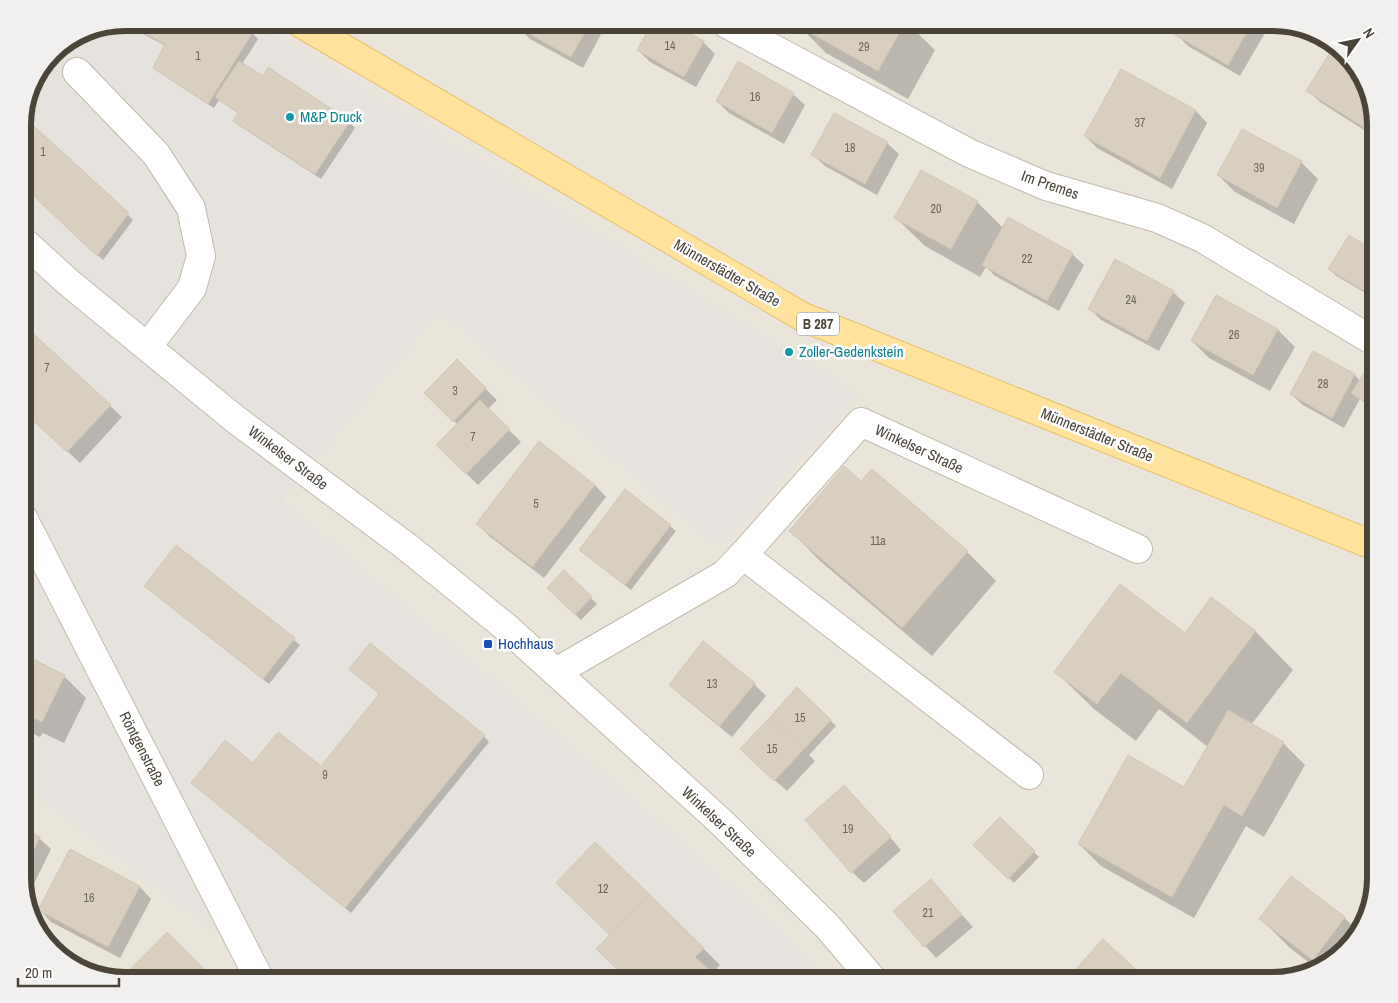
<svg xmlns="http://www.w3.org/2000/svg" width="1398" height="1003" viewBox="0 0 1398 1003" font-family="'Archivo Narrow',sans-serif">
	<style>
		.residential { fill: #eae5da }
		.industrial { fill: #e6e2dd }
		.shadow { fill: #0003 }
		.building { fill: #d8cfc1; stroke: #d3c7b4 }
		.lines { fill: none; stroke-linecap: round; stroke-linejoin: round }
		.minor-casing { stroke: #c2bbae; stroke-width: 30 }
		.major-casing { stroke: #e6c16a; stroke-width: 30 }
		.minor { stroke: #fff; stroke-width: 28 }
		.major { stroke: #ffe39c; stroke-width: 28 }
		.culture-dot { fill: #0f9aa8; stroke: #fff; stroke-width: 2 }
		.transit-dot { fill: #1a4fb4; stroke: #fff; stroke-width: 2 }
		.labels { text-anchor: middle; stroke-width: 5; stroke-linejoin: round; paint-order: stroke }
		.number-label { font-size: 12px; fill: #6e675b }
		.shield { fill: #fff; stroke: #817c74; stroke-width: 1 }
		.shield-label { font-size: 14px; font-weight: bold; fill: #4b4439 }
		.culture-label { font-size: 15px; fill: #0d838f; stroke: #fff; text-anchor: start }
		.street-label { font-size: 15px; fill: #4b4439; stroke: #fff }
		.transit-label { font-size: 15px; fill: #164399; stroke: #fff; text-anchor: start }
		.rim { fill: none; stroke: #4b4439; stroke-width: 6 }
	</style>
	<rect width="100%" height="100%" fill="#f6f3ec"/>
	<g class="residential">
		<path d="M256,23h1017l62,21 30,36 10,45v753l-21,62 -36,30 -45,10h-447l-43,-48 -172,-152 -329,-279 158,-190 277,236 140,-152z"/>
		<path d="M23,785l254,195h-152l-62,-21 -27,-30 -13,-45z"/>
	</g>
	<path class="industrial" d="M125,23h131l602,372 -141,152 -277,-236 -158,190 329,279 172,152 43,48h-549l-254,-195v-667l10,-38 24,-32 29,-18z"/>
	<g class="shadow">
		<path d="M125,22l107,1 20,10 6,6 -16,25 21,14 86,44 6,6 -34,51 -81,-53 -6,-5 5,-7 -20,-14 -5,8 -54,-35 -5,-5 11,-22 -44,-23z"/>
		<path d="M521,23h86l-24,45 -53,-29 -12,-12z"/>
		<path d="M653,23h15l35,19 12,12 -19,33 -46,-25 -12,-12z"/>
		<path d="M798,23h109l28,27 -27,49 -82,-46 -29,-29z"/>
		<path d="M1184,23h81l4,3 -29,50 -52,-30 -11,-11z"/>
		<path d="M1121,70l75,41 11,12 -35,66 -75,-41 -12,-12z"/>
		<path d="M1361,75l4,5 10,45v12l-55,-35 -12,-11z"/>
		<path d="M793,94l12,11 -21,39 -55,-31 -12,-12z"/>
		<path d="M23,117l110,103 -30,40 -80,-76z"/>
		<path d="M887,143l12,11 -22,41 -52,-29 -12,-11z"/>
		<path d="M1301,162l17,17 -24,45 -59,-32 -17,-17z"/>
		<path d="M977,202l26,26 69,26 12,11 -25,46 -64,-35 -9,-9 -6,10 -55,-31 -29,-28z"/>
		<path d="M1349,236l26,16v39l-3,6 -37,-22 -5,-6z"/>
		<path d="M1173,292l12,11 -26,48 -58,-31 -11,-11z"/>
		<path d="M1216,296l62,34 17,17 -25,44 -61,-33 -17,-17z"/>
		<path d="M23,325l99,92 -42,46 -57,-53z"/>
		<path d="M1313,353l42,22 5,6 9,-13 6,4v37l-15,-10 -16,29 -41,-23 -12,-11z"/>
		<path d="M457,361l40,39 -9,9 33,33 -43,43 -40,-40 20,-20 -33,-32z"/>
		<path d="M861,483l106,69 29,29 -64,75 -113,-96 -28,-29z"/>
		<path d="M595,485l11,12 -62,81 -55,-42 -11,-12z"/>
		<path d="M670,526l6,5 -45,59 -45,-35z"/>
		<path d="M176,547l124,98 -31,39 -124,-98z"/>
		<path d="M564,572l33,32 -16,16 -32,-32z"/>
		<path d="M1212,598l44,34 37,38 -42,55 32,18 22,22 -41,72 -18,-11 -52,92 -93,-52 -22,-22 106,-55 23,-42 -49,-38 -23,32 -42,-32 -38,-37 129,-38z"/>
		<path d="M703,643l51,41 12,12 -34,41 -50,-41 -12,-11z"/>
		<path d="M23,667l6,3 35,6 22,22 -22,45 -21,-10 -3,4 -17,-8z"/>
		<path d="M797,689l39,37 -27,29 6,6 -28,30 -34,-30z"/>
		<path d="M484,736l5,6 -138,171 -159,-130 62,-18 67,3z"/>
		<path d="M856,798l45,52 -37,33 -12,-11z"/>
		<path d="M1000,819l39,38 -25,26 -39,-38z"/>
		<path d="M23,829l16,9 12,11 -24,49 -4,-14z"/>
		<path d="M71,851l69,36 11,12 -31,59 -69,-36 -11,-12z"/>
		<path d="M1291,878l54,40 12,13 -3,9 -36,30 -29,-23 -29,-29z"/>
		<path d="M931,881l42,46 -37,31 -41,-47z"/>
		<path d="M167,933l47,47h-71l-11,-11z"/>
		<path d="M1103,941l43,39h-79z"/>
		<path d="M703,948l17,17 -8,9 6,6h-88l-32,-31z"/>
	</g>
	<g class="building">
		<path d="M124,23h111l18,9 -45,72 -55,-36 12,-24z"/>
		<path d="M519,23h71l-19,34 -54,-30z"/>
		<path d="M652,23h19l33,18 -20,36 -47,-27z"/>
		<path d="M796,23h109l-27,48 -83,-47z"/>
		<path d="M1182,23h70l-24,42 -53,-30z"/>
		<path d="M1329,54l30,18 6,8 10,45v9l-69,-43z"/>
		<path d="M239,61l24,15 5,-9 82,54 -35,53 -82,-53 5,-8 -23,-16z"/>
		<path d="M738,61l56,32 -22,40 -56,-32z"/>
		<path d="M1121,69l75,41 -36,68 -76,-42z"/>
		<path d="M834,113l54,29 -23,42 -54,-29z"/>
		<path d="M23,116l106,97 -32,43 -74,-70z"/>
		<path d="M1242,129l60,32 -25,47 -60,-33z"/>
		<path d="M921,170l57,31 -27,48 -57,-31z"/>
		<path d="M1008,217l65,36 -26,48 -65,-36z"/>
		<path d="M1349,235l26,16v25l-9,16 -38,-23z"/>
		<path d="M1115,259l59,32 -27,50 -59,-32z"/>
		<path d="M1216,295l62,34 -25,46 -62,-34z"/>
		<path d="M26,327l85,78 -44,47 -44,-41v-80z"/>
		<path d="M1313,351l42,23 -23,44 -42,-24z"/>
		<path d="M457,359l29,29 -33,34 -29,-29z"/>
		<path d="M1369,366l6,4v39l-24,-16z"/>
		<path d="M480,400l30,29 -44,45 -30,-29z"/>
		<path d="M539,441l56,44 -63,82 -56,-43z"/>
		<path d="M844,466l17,15 11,-12 96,82 -66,77 -113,-97z"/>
		<path d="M625,489l46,36 -46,60 -46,-35z"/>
		<path d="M176,545l119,93 -32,41 -119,-93z"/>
		<path d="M564,570l28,27 -17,18 -28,-27z"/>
		<path d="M1120,584l65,49 26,-36 45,34 -69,92 -66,-50 -24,31 -43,-32z"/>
		<path d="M703,641l52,42 -35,43 -51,-41z"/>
		<path d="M370,643l115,92 -140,173 -154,-125 34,-43 28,23 25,-31 43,34 58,-72 -30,-25z"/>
		<path d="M33,659l32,16 -23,47 -19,-9v-47l6,2z"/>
		<path d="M797,687l34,33 -27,29 -34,-32z"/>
		<path d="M1228,710l56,32 -42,74 -18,-11 -52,92 -94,-53 50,-89 56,32z"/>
		<path d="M770,717l34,32 -30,32 -34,-32z"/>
		<path d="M844,785l47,52 -40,36 -46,-53z"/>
		<path d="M1000,817l35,34 -27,28 -35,-34z"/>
		<path d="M23,828l17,9 -17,35z"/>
		<path d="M595,842l54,52 -39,41 -54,-52z"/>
		<path d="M70,849l70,37 -32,61 -70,-37z"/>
		<path d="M1291,876l54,41 -32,43 -54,-41z"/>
		<path d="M931,879l31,36 -38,32 -31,-36z"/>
		<path d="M649,894l55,54 -9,9 25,23h-91l-33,-31z"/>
		<path d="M167,932l48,48h-74l-11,-11z"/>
		<path d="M1103,939l40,37 -5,4h-72z"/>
		<path d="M996,972l8,8h-18z"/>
	</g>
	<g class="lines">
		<defs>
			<g id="minor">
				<path d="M725,23l244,130 77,33 111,32 45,20 173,104"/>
				<path d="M77,72l79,82 35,54 10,48 -9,32 -44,58"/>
				<path d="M23,241l45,41 167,137 172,128 100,81 213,193 107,105 46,54"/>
				<path d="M23,518l237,462"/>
				<path d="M743,555l118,-133 277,127"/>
				<path d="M556,672l169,-98 18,-19 286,220"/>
			</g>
			<path id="major" d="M300,23l503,294 572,229"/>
		</defs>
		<use href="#minor" class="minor-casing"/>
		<use href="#major" class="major-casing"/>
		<use href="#minor" class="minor"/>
		<use href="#major" class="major"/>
	</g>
	<g class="culture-dot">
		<circle cx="290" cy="117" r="5"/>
		<circle cx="789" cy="352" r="5"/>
	</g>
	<rect class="transit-dot" x="483" y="639" width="10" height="10" rx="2.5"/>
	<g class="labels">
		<g class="number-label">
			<text x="670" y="50">14</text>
			<text x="864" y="51">29</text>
			<text x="198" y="60">1</text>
			<text x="755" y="101">16</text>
			<text x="1140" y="127">37</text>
			<text x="850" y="152">18</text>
			<text x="43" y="156">1</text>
			<text x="1259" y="172">39</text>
			<text x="936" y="213">20</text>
			<text x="1027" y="263">22</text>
			<text x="1131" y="304">24</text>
			<text x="1234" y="339">26</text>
			<text x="47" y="372">7</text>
			<text x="1323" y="388">28</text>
			<text x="455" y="395">3</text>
			<text x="473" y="441">7</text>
			<text x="536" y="508">5</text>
			<text x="878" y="545">11a</text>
			<text x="712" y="688">13</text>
			<text x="800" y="722">15</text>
			<text x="772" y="753">15</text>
			<text x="325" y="779">9</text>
			<text x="848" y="833">19</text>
			<text x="603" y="893">12</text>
			<text x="89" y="902">16</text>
			<text x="928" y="917">21</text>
		</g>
		<rect class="shield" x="797" y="312.5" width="42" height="23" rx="4"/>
		<g class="shield-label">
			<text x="818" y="329">B 287</text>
		</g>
		<g class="culture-label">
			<text x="300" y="122">M&amp;P Druck</text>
			<text x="799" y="357">Zoller-Gedenkstein</text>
		</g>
		<g class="street-label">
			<text transform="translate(1050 185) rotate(19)" y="5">Im Premes</text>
			<text transform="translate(727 273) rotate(30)" y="5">Münnerstädter Straße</text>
			<text transform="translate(1097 435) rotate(22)" y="5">Münnerstädter Straße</text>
			<text transform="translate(919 449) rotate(25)" y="5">Winkelser Straße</text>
			<text transform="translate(288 458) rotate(37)" y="5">Winkelser Straße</text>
			<text transform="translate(142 749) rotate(63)" y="5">Röntgenstraße</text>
			<text transform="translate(719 822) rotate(43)" y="5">Winkelser Straße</text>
		</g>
		<g class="transit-label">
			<text x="498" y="649">Hochhaus</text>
		</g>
	</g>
	<path d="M0 0H1398V1003H0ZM125 31H1273A94 94 0 0 1 1367 125V878A94 94 0 0 1 1273 972H125A94 94 0 0 1 31 878V125A94 94 0 0 1 125 31Z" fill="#f1f0ef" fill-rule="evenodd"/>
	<path class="rim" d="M125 31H1273A94 94 0 0 1 1367 125V878A94 94 0 0 1 1273 972H125A94 94 0 0 1 31 878V125A94 94 0 0 1 125 31Z"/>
	<g transform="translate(1358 40) rotate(57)" stroke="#ffffff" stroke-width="4" paint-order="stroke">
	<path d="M0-4L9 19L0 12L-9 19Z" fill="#4b4439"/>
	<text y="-8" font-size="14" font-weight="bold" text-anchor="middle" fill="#4b4439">N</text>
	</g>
	<path d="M18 978v8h101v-8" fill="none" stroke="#4b4439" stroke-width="2.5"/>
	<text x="25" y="978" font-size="15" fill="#4b4439" stroke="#ffffff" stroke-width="4" paint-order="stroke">20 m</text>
</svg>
